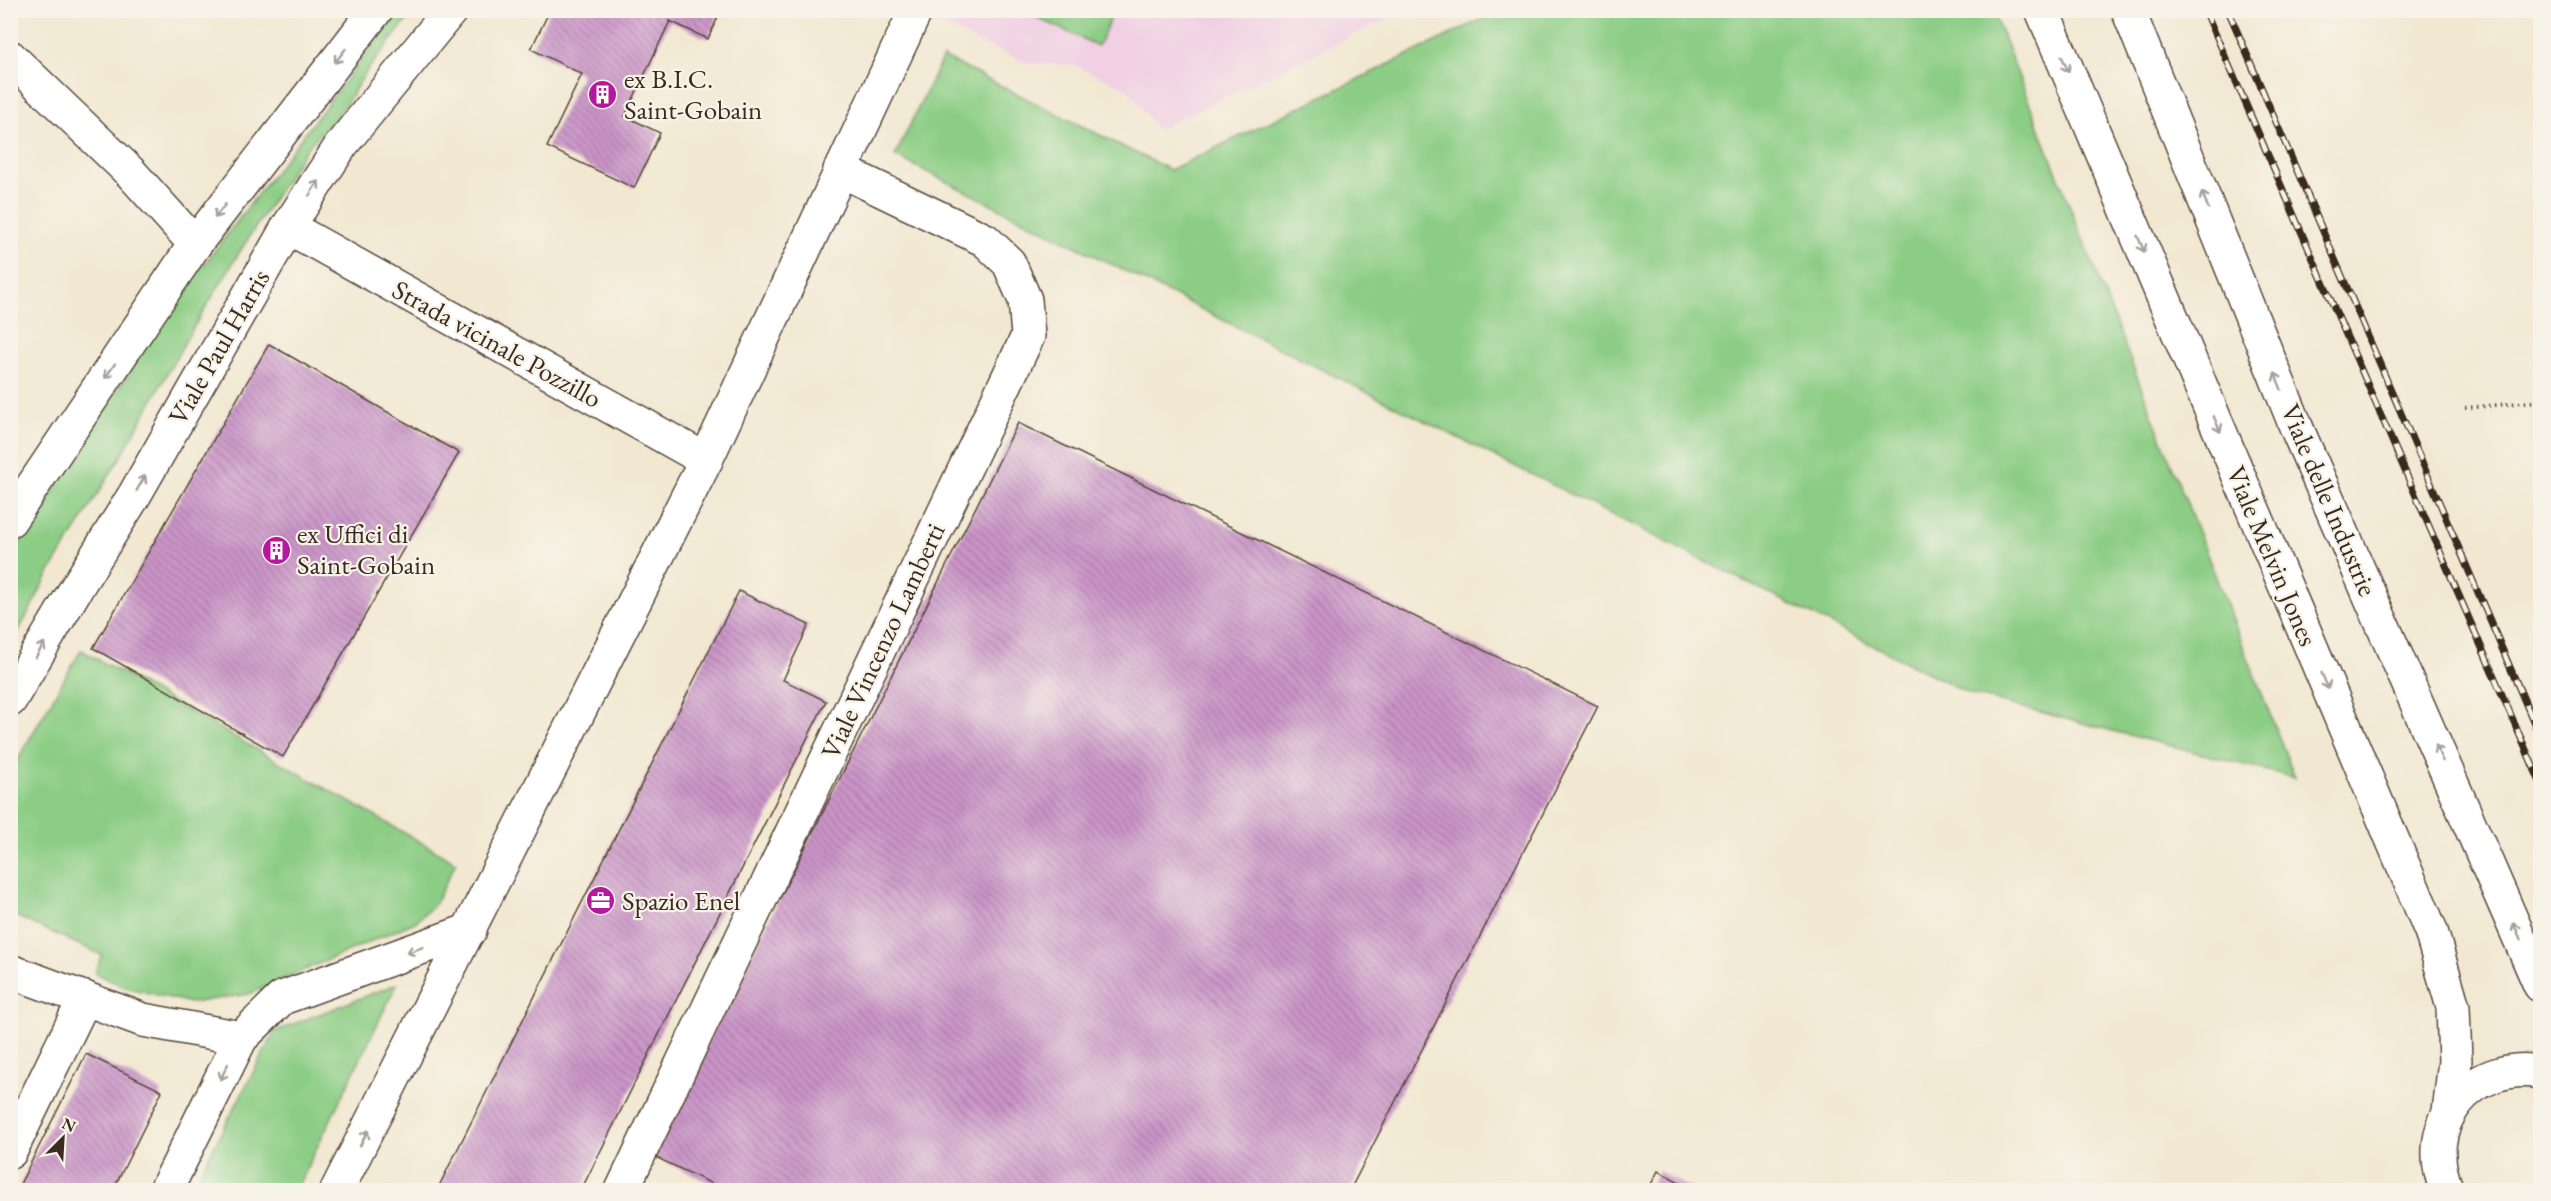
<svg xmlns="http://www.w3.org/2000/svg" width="2551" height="1201" viewBox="0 0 2551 1201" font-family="'EB Garamond',serif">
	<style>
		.built { fill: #f1d0e3 }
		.green { fill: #8ccd85; stroke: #647c52; stroke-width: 1.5 }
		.building { fill: url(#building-back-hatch) }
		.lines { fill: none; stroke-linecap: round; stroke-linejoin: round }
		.minor-casing { stroke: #564639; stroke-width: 36 }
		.path { stroke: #564639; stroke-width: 4; stroke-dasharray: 1.5 4.5; stroke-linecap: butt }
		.minor { stroke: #fff; stroke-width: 33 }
		.rail-casing { stroke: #3b2a1e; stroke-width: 7 }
		.rail { stroke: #f7f3e8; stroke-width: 4.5; stroke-dasharray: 14; stroke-linecap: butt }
		.oneway { stroke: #a79f9a }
		.labels { text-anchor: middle; stroke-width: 4.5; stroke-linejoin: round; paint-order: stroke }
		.poi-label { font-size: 27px; fill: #3b2a1e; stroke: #f7f3e8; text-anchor: start }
		.street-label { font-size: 27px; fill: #3b2a1e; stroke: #f7f3e8 }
	</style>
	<defs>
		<pattern id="building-back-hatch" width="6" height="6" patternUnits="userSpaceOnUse" patternTransform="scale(1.5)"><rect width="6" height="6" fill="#ca94c8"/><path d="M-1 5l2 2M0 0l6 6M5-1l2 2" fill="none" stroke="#a579a2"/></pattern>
	</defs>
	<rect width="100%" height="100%" fill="#f7f3e8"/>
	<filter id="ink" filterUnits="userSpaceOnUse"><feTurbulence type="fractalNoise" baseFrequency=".0167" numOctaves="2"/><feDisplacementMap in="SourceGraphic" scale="12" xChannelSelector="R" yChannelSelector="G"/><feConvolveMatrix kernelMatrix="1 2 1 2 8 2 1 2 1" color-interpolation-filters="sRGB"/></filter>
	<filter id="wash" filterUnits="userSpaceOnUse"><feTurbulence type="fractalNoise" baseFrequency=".008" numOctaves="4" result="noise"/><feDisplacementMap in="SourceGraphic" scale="24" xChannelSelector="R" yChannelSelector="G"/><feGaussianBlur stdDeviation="1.35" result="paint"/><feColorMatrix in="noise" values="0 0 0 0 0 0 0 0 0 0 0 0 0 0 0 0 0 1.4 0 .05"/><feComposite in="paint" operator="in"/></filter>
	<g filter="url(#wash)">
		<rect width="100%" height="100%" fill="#f2e8d2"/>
		<path class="built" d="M942,10l461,1 -246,119 -29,-41 -54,-24 -47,-2 -91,-40z"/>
		<g class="green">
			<path d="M399,11h15l-48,61 -24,38 -36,39 -62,96 -54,88 -70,125 -72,117 -37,71v-89l151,-238z"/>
			<path d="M1023,11h91l-16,35z"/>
			<path d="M1499,11h494l302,767 -325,-84 -1075,-538 48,-99 227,113z"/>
			<path d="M81,650l375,212 -21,42 -20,18 -166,72 -58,9 -66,-16 -30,-14 7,-18 -91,-41v-143z"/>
			<path d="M397,984l-101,206h-105l84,-159z"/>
		</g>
		<g id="blocks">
			<g class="building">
				<path d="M550,10h171l-13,29 -38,-18 -45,95 35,17 -26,55 -87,-41 35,-73 -51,-25z"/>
				<path d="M269,344l190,109 -176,304 -190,-109z"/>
				<path d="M1018,423l580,283 -248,484h-625l-74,-35z"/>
				<path d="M739,591l70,34 -26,55 43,21 -245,489h-144z"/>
				<path d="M86,1054l76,37 -49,99h-96z"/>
				<path d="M1658,1171l37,19h-47z"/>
			</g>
		</g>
	</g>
	<g filter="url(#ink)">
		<use href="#blocks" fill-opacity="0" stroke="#564639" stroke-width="1.5"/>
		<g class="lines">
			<defs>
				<g id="minor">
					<path d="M2042,10l389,921 22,76 2,54 -6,51"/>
					<path d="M2128,10l169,419 243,556"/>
					<path d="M10,57l121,116 64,71"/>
					<path d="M288,227l418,233"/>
					<path d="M10,520l185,-276 181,-234"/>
					<path d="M10,700l67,-113 58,-93 153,-267 54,-83 109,-134"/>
					<path d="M10,971l133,49 98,18"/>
					<path d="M10,1152l75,-154"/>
					<path d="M166,1190l75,-152 41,-40 188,-68"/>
					<path d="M337,1190l369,-730 210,-450"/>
					<path d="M622,1190l406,-854 -3,-36 -16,-37 -24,-23 -145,-70"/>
					<path d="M2447,1190c-29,-65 24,-130 93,-118"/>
				</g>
			</defs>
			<use href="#minor" class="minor-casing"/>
			<path class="path" d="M2465,408l75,-7"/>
			<use href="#minor" class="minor"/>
			<defs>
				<g id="rail">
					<path d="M2205,10l335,772"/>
					<path d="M2228,10l312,727"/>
				</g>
			</defs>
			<use href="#rail" class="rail-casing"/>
			<use href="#rail" class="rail"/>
		</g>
		<defs><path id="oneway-shaft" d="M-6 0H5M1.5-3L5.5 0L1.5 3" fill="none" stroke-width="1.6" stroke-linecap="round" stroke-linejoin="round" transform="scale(1.5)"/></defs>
		<g class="oneway">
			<use href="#oneway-shaft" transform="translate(340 56) rotate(128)"/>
			<use href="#oneway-shaft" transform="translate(2065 64) rotate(67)"/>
			<use href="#oneway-shaft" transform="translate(314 188) rotate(-57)"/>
			<use href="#oneway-shaft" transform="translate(2205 200) rotate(-112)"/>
			<use href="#oneway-shaft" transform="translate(220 211) rotate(128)"/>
			<use href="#oneway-shaft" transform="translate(2141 244) rotate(67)"/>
			<use href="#oneway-shaft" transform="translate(110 371) rotate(124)"/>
			<use href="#oneway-shaft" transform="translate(2278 381) rotate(-112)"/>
			<use href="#oneway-shaft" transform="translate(2217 424) rotate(67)"/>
			<use href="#oneway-shaft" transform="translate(141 483) rotate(-60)"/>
			<use href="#oneway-shaft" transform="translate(40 650) rotate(-60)"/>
			<use href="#oneway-shaft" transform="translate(2325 681) rotate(67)"/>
			<use href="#oneway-shaft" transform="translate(2439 753) rotate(-114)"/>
			<use href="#oneway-shaft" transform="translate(2517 931) rotate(-114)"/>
			<use href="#oneway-shaft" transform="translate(415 950) rotate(160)"/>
			<use href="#oneway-shaft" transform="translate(224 1072) rotate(116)"/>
			<use href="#oneway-shaft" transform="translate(364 1138) rotate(-63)"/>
		</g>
	</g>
	<defs>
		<symbol id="building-disc" viewBox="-11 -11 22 22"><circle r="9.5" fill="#b5179e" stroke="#f7f3e8"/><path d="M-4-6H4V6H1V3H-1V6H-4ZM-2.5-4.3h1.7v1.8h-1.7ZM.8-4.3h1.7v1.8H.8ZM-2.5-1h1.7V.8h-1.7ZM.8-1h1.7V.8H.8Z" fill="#fff"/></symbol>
		<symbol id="office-disc" viewBox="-11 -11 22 22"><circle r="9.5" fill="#b5179e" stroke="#f7f3e8"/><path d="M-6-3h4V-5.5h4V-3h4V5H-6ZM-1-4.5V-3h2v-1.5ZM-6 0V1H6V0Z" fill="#fff"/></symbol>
	</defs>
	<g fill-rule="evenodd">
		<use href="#building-disc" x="586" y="78" width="33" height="33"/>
		<use href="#building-disc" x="260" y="534" width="33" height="33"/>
		<use href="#office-disc" x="584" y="884" width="33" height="33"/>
	</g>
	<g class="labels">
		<g class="poi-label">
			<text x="624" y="88">ex B.I.C.<tspan x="624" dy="31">Saint-Gobain</tspan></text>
			<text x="297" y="543">ex Uffici di<tspan x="297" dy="31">Saint-Gobain</tspan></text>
			<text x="622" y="910">Spazio Enel</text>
		</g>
		<g class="street-label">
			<text transform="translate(497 344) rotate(29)" y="9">Strada vicinale Pozzillo</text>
			<text transform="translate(219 347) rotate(-60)" y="9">Viale Paul Harris</text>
			<text transform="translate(2329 500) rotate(67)" y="9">Viale delle Industrie</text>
			<text transform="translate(2272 556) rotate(67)" y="9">Viale Melvin Jones</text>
			<text transform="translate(883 641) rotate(-65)" y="9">Viale Vincenzo Lamberti</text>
		</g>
	</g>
	<rect width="2551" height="1201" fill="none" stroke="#f7f3e8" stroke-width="36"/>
	<g transform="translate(63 1138) rotate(24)" stroke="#f7f3e8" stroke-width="4.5" paint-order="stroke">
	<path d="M0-4.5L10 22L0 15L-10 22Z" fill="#3b2a1e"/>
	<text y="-9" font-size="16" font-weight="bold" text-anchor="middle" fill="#3b2a1e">N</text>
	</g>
</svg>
